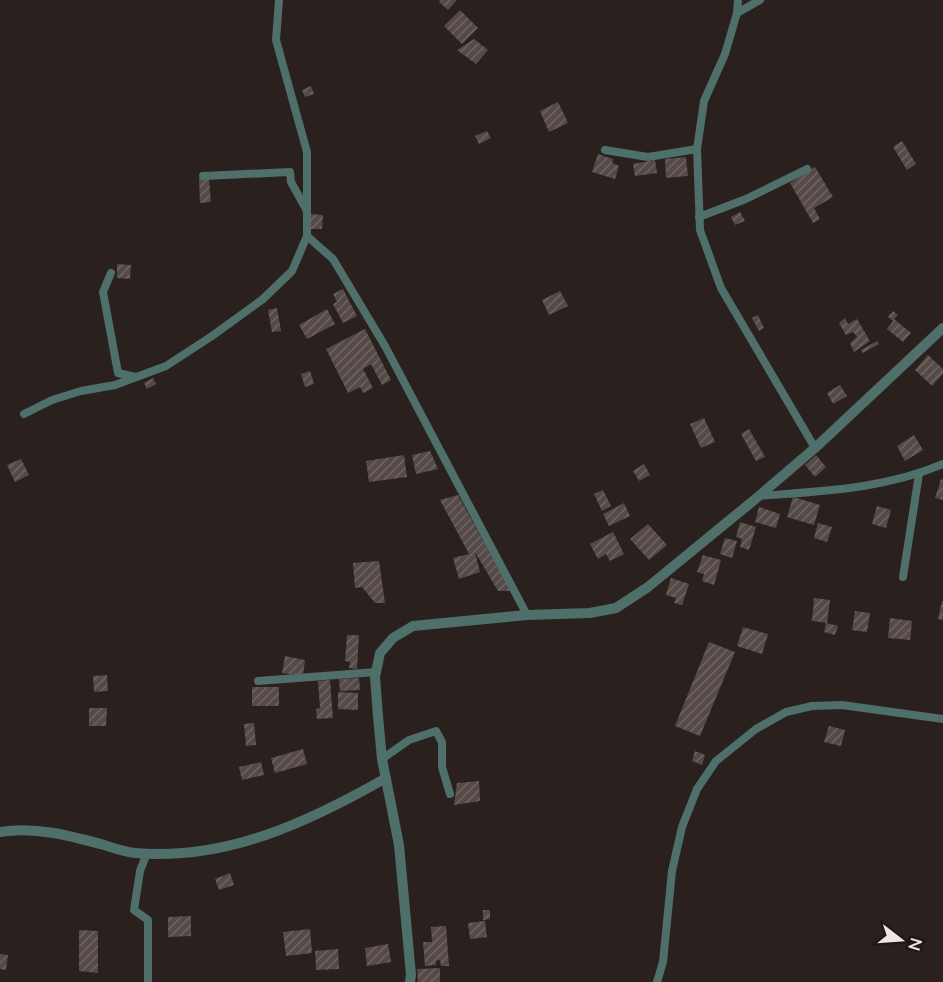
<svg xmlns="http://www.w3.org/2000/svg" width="943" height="982" viewBox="0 0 943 982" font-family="Lato,sans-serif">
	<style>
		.building { fill: url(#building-hatch) }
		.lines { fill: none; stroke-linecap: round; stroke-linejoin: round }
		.minor { stroke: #4e6f6a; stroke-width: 8 }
		.tertiary { stroke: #4e6f6a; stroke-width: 10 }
	</style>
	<defs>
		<pattern id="building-hatch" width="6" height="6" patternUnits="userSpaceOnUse" patternTransform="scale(1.5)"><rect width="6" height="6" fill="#554a47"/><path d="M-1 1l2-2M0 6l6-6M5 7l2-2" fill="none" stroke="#6e6461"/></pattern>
	</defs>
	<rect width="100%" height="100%" fill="#2a201e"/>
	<g class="building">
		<path d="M441,0h16l-9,10 -9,-8z"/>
		<path d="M460,10l18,18 -16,16 -18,-18z"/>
		<path d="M474,39l14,11 -12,14 -19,-14z"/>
		<path d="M311,86l3,8 -9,3 -3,-7z"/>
		<path d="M558,102l10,21 -19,9 -9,-21z"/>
		<path d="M487,131l4,7 -12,6 -4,-8z"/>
		<path d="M902,141l14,23 -9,6 -14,-23z"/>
		<path d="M598,154l15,5 -1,4 7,3 -4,13 -23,-7z"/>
		<path d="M686,157l2,19 -22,2 -1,-19z"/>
		<path d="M655,160l2,13 -22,3 -2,-12z"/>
		<path d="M815,167l18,30 -19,11 6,11 -7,4 -23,-40z"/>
		<path d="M199,179h10l2,23 -11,1z"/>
		<path d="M740,212l5,9 -10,4 -4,-8z"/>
		<path d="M311,214l12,1 -1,14h-12z"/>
		<path d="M117,264l14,1 -1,14 -13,-1z"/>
		<path d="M343,289l14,27 -14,7 -10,-19 4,-2 -4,-8z"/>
		<path d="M560,291l8,15 -19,9 -7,-15z"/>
		<path d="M277,308l4,23 -9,1 -4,-22z"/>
		<path d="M327,309l8,15 -28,15 -8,-14z"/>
		<path d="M893,311l5,4 -4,4 17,14 -8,9 -16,-13 6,-8 -5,-4z"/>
		<path d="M758,315l6,13 -5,3 -7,-13z"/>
		<path d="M845,318l3,6 9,-5 13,22 -16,11 -4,-9 7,-6 -4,-5 -7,3 -7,-12z"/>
		<path d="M365,329l26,51 -9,5 -11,-21 -8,5 10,19 -10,5 -3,-6 -12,6 -22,-44z"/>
		<path d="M877,341l2,3 -16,9 -2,-3z"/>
		<path d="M928,355l15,14v5l-11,12 -17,-16z"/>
		<path d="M310,371l4,13 -9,3 -4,-13z"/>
		<path d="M153,378l3,6 -9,5 -3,-6z"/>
		<path d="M840,385l7,11 -14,8 -6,-11z"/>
		<path d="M704,418l11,24 -14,6 -11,-24z"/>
		<path d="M749,429l16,28 -9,4 -15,-27z"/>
		<path d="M914,435l9,15 -18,11 -8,-15z"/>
		<path d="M430,451l8,18 -22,5 -4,-19z"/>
		<path d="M404,455l3,22 -38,5 -3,-21z"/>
		<path d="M816,455l10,12 -11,10 -10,-12z"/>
		<path d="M21,459l8,16 -14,7 -8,-17z"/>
		<path d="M644,464l6,11 -11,6 -6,-10z"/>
		<path d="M941,479l2,1v20l-8,-2z"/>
		<path d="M603,490l8,16 -9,5 -8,-17z"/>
		<path d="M458,495l53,96h-13l-23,-39 5,20 -21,7 -6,-21 16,-4 -29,-54z"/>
		<path d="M793,497l27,8 -6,20 -27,-8z"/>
		<path d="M624,503l6,13 -21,10 -6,-12z"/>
		<path d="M877,506l14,4 -5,18 -14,-4z"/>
		<path d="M759,507l21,7 -4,14 -21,-6z"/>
		<path d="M740,522l16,5 -7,23 -9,-3 2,-8 -6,-2z"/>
		<path d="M818,523l14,4 -5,15 -13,-4z"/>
		<path d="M648,524l19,21 -18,15 -19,-21z"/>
		<path d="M613,532l11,22 -14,7 -4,-7 -8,5 -8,-15z"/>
		<path d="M725,538l12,3 -5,17 -12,-4z"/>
		<path d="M703,555l18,5 -7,25 -12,-4 2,-7 -7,-2z"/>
		<path d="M379,561l6,42h-10l-13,-16 -7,1 -2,-25z"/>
		<path d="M671,578l18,6 -7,21 -8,-2 2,-5 -10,-3z"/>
		<path d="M814,598l16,2 -3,23 -15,-2z"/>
		<path d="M942,601h1v19l-5,-1z"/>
		<path d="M855,611l15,2 -3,19 -15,-2z"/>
		<path d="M890,618l22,3 -2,19 -22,-2z"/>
		<path d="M826,623l12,3 -3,9 -11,-3z"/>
		<path d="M743,627l25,7 -6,20 -25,-8z"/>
		<path d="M347,635h12l-2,34 -8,-1 1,-6 -5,-1z"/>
		<path d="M709,642l26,10 -35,84 -25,-10z"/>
		<path d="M285,656l20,4 -2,16 -21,-3z"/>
		<path d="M107,675l1,16 -14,1 -1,-16z"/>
		<path d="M359,678l1,12 -20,1 -1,-12z"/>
		<path d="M330,680l3,38 -16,1 -1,-10 4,-1 -2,-27z"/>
		<rect x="252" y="687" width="27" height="19"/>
		<path d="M338,692l20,1v17l-20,-1z"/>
		<path d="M89,708h18l-1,18h-17z"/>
		<path d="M254,723l2,22 -10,1 -2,-22z"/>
		<path d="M829,726l16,4 -4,16 -17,-4z"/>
		<path d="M303,749l4,15 -32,9 -4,-15z"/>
		<path d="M695,751l10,4 -3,10 -10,-4z"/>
		<path d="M261,762l3,13 -22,5 -3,-13z"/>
		<path d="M479,781l1,20 -26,4 3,-22z"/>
		<path d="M230,873l4,12 -15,5 -4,-11z"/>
		<path d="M483,910h7v9l-7,1z"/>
		<path d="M191,916v20l-23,1v-20z"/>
		<path d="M485,921l2,16 -17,2 -2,-16z"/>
		<path d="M446,926l3,40h-8l-1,-6 -4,1v4l-11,1 -2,-24h9l-1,-15z"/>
		<path d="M310,929l2,24 -26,3 -3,-24z"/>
		<path d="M79,930l19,1v42l-19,-2z"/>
		<path d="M388,944l3,18 -24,4 -2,-18z"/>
		<path d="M338,949l1,20 -23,1 -1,-19z"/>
		<path d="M0,954l8,1 -2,15 -6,-1z"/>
		<path d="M440,968v14h-22l-1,-13z"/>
	</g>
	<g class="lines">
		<g class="minor">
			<path d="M738,0l-1,13 -12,41 -21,47 -7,48 3,81 21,58 94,160"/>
			<path d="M737,13l23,-13"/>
			<path d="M605,150l43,7 49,-8"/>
			<path d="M203,176l87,-4 1,10 15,27"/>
			<path d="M699,217l47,-18 61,-30"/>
			<path d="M307,236l26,23 52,87 142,269"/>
			<path d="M111,273l-8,19 15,81 18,4"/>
			<path d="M24,414l28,-14 29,-9 34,-6 51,-19 46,-30 51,-37 29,-28 15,-35v-84l-31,-112 3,-40"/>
			<path d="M759,496c63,-5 126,-7 184,-32"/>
			<path d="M903,577l16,-103"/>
			<path d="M258,681l118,-9"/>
			<path d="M382,759l27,-19 27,-9 6,11v25l8,27"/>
			<path d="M147,853l-7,18 -6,39 14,10v62"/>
			<path d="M657,982l6,-20 9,-91 10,-44 15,-38 19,-28 40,-32 30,-17 26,-6 30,-1 101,14"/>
		</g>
		<g class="tertiary">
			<path d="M0,832c35,-6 71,4 104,13 10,3 21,7 31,8 91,8 174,-31 251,-75"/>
			<path d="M410,982l1,-7 -12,-130 -17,-86 -4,-43 -3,-39 5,-24 13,-15 20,-12 114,-11 63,-2 26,-5 32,-21 111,-91 56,-48 128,-120"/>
		</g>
	</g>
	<g transform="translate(901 940) rotate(107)" stroke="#201714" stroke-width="4.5" paint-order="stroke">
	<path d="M0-4.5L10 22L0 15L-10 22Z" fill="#ece6e4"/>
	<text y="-9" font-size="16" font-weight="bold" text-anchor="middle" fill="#ece6e4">N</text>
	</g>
</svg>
